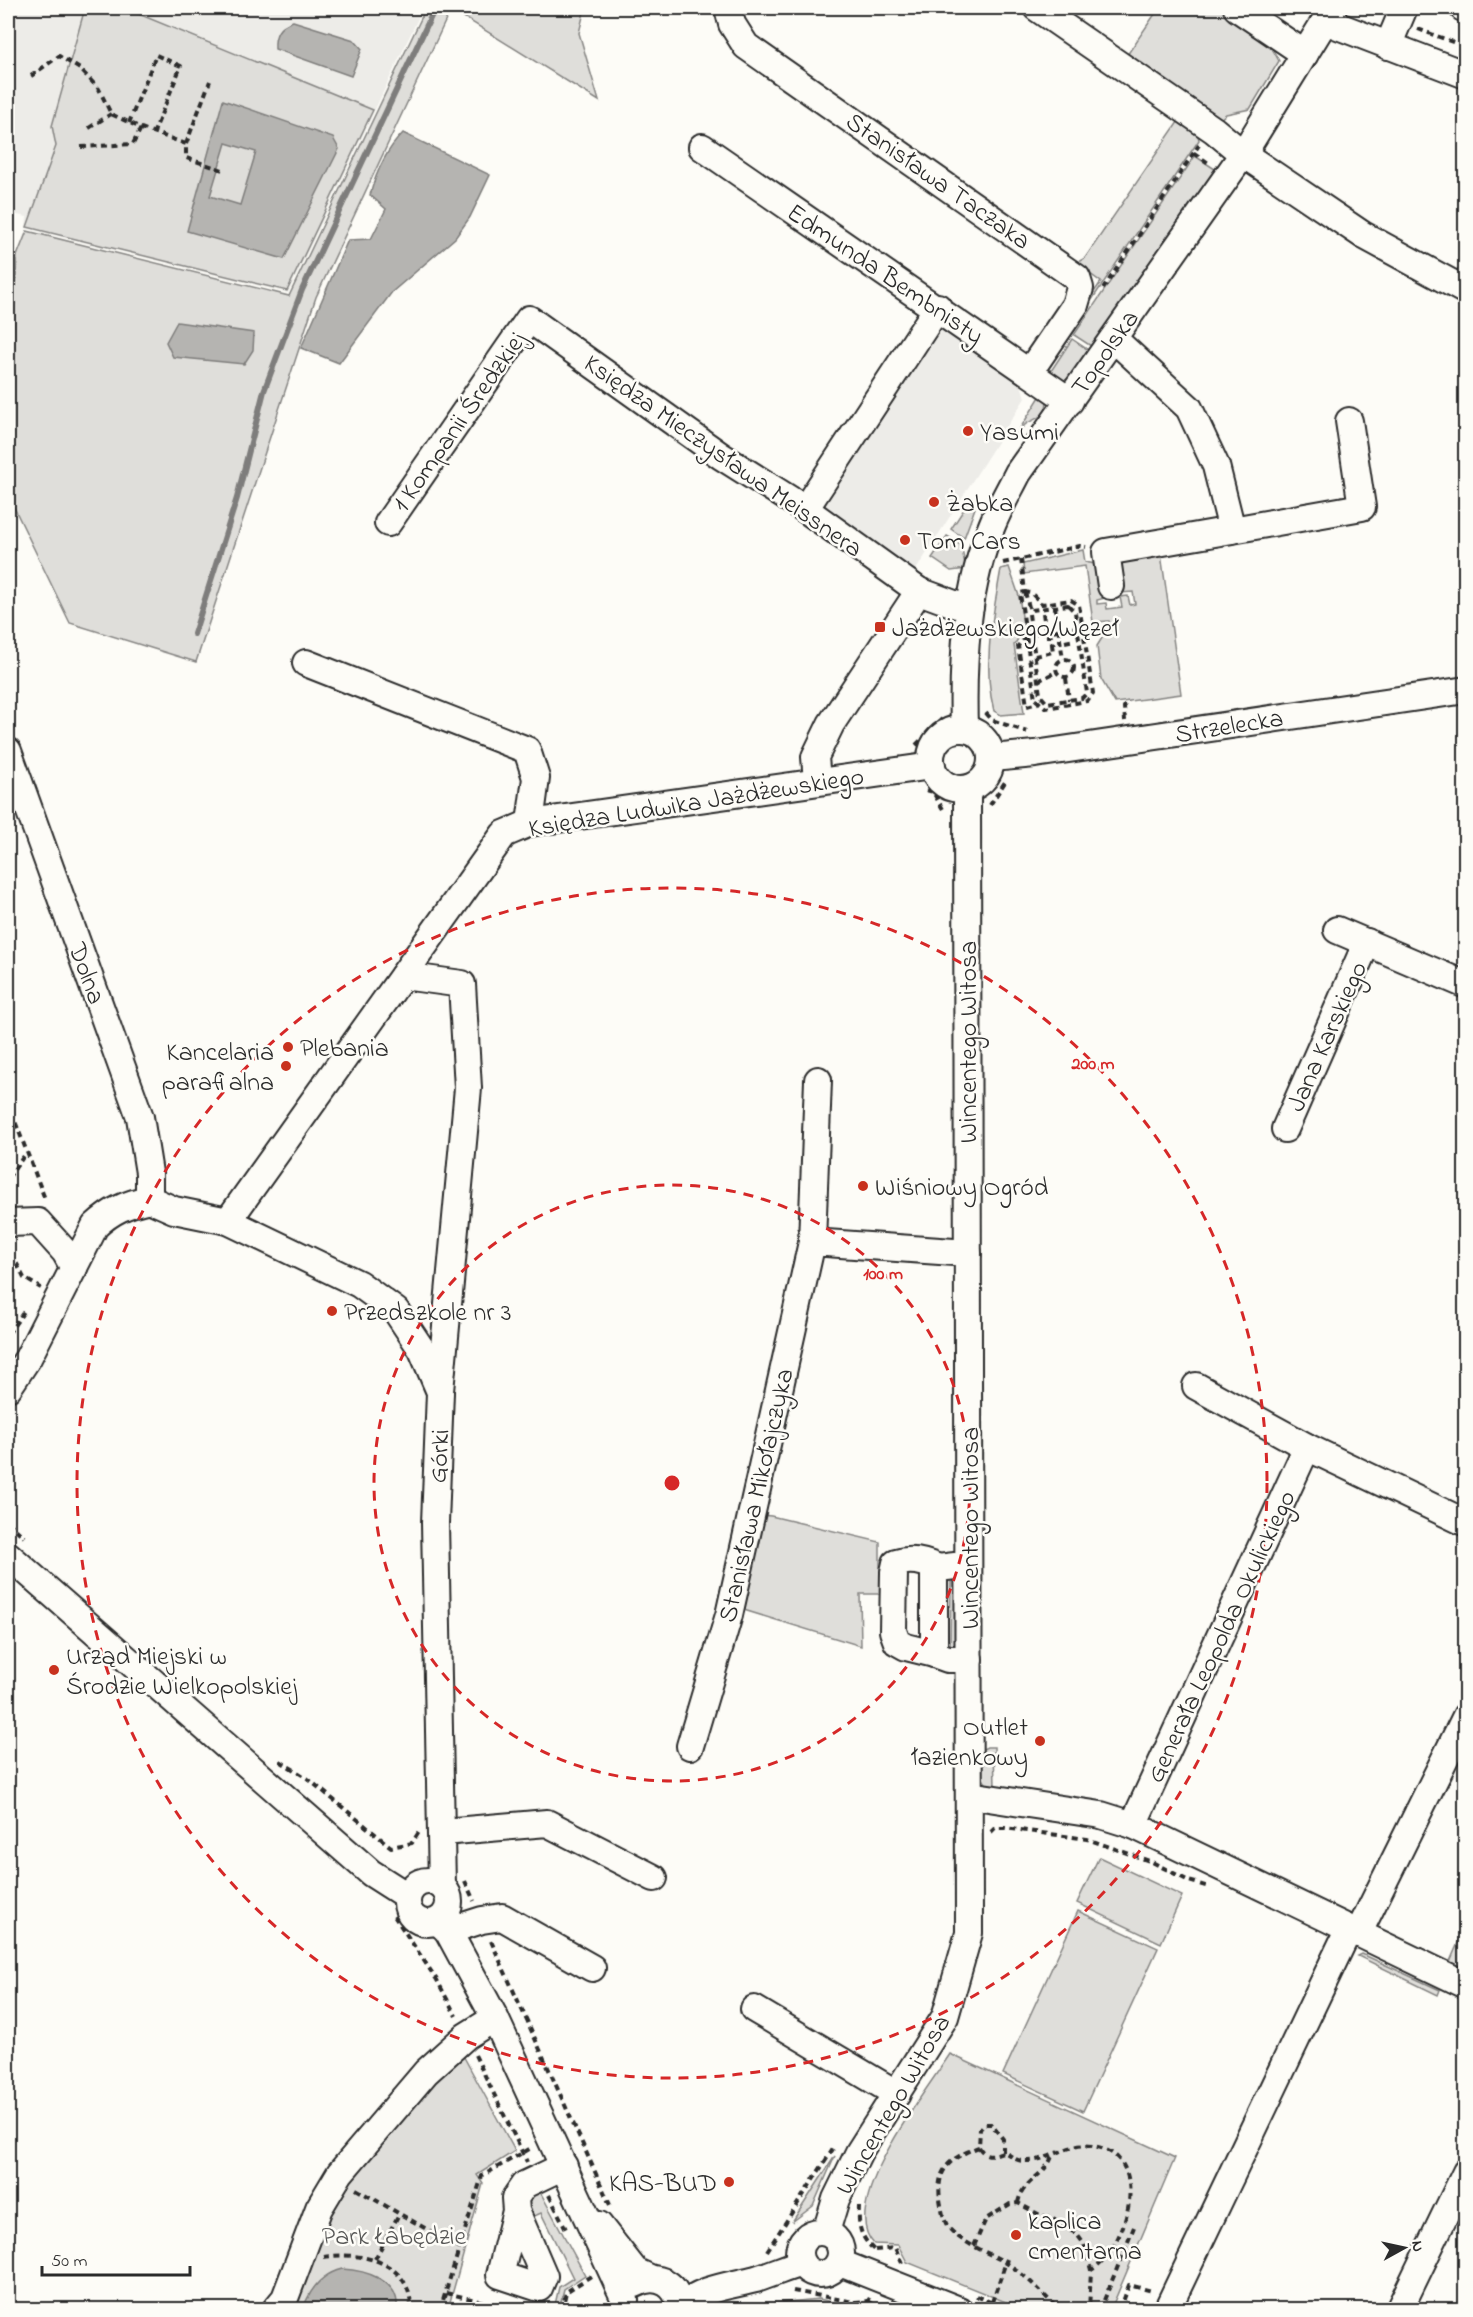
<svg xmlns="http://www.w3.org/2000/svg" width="1473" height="2317" viewBox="0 0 1473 2317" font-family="'Indie Flower',sans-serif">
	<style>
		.built { fill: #edece8 }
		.green { fill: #dfdeda; stroke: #858482; stroke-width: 1.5 }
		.water { fill: #b5b4b1; stroke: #7e7d7b; stroke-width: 1.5; fill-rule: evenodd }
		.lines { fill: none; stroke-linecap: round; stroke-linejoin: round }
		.stream { stroke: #7e7d7b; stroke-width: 6 }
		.minor-casing { stroke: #2b2b2b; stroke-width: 30 }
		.path { stroke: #2b2b2b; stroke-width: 4; stroke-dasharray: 6 4.5; stroke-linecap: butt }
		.minor { stroke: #fdfcf7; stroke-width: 26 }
		.ring { fill: none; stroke: #d62828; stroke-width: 3; stroke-dasharray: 10 8 }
		.poi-dot { fill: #c8321e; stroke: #fdfcf7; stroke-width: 2 }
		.labels { text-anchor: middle; stroke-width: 5; stroke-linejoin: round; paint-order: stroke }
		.street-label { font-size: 26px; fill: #2b2b2b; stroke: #fdfcf7 }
		.poi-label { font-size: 26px; fill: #2b2b2b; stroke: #fdfcf7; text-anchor: start }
		.park-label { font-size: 26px; fill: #585857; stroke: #fdfcf7 }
		.centre { fill: #d62828; stroke: #fdfcf7; stroke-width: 3 }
		.ring-label { font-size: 18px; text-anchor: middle; font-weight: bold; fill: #d62828; stroke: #fdfcf7; stroke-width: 5; stroke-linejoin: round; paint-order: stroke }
	</style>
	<rect width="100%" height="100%" fill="#fdfcf7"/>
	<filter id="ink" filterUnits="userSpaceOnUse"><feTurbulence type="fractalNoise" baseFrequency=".0167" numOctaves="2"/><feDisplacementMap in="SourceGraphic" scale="12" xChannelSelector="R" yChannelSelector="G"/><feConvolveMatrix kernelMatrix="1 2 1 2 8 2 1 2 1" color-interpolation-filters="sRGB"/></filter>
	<g filter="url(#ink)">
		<g class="built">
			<path d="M8,8h415l-135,285 -262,-65 1,-11 -19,-4z"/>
			<path d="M943,328l77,53 5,17 -123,194 -97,-65z"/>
		</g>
		<g class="green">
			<path d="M85,8h39l249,102 -86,181 -260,-64 29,-81 -4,-20z"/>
			<path d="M426,8h159l-6,25 20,68 -148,-92 -135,288 -120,365 -126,-39 -62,-128v-66l9,-173 10,-25 262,65z"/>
			<path d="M1159,8h62l47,33 11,20 -29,48 -24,5 -9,8 -92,-64z"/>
			<path d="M1178,122l20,13 1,5 -144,215 7,-17 39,-56 -23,-17v-3l7,-4z"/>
			<path d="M1195,156l23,15 -124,177 -20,-13z"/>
			<path d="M1072,339l19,13 -20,26 -9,3 -13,-7z"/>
			<path d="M1041,395l6,4c0,19 -8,17 -21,25 -5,4 -9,12 -13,16z"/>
			<path d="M968,503l7,5 -11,30 -13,-9z"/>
			<path d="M947,536l14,9 5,24 -15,2 -19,-13z"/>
			<path d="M1083,550l2,12 10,2 8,18 2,16 -8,2v4l9,-1 1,6 15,-2 -2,-10 8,-1 2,9 5,-1 -2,-12 -13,1v-31l41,-8 20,140 -66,9 -14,-24 -4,-33 12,-19v-6l-16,1 -8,-56 -61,8 -1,-10z"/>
			<path d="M1009,567l10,29 5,34 -10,15 10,68 -23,2 -7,-4c-12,-46 -1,-96 7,-142z"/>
			<path d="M753,1514l18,2 109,26v52h-20l1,52 -127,-39z"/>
			<path d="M951,1575l6,5 1,65 -8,5z"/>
			<path d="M987,1747h7l1,40 -8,-2 -5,-8 -1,-27z"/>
			<path d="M1099,1857l83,39 -21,47 -84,-40z"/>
			<path d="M1078,1911l80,37 -75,163 -80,-37z"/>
			<path d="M1465,1927v48l-17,-9z"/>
			<path d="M1362,1954l78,36 -2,5 -80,-39z"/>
			<path d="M459,2048l56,103 -38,24 6,9 -35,125 -164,1 42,-100z"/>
			<path d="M950,2054l225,104 -64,151h-88l-116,-47 -9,-17 -24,-1c-38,-39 52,-153 76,-190z"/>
			<path d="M835,2156l-22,50 -21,16z"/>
			<path d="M538,2188l47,87 -21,14 -5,20h-5l5,-22 14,-9 -32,-65 -13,6 -4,-19z"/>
			<path d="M819,2299l41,10h-112l18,-5z"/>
		</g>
		<g class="water">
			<path d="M293,21l61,19 8,9 -11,27 -76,-27c-1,-15 4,-23 18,-28z"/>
			<path d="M223,100l110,38 6,11 -55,110 -97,-28zM226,143l30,9 -16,53 -30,-9z"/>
			<path d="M403,133l87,42 -20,42 -15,21 -63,54 -53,71 -38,-15 47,-108 23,-1 15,-30 -16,-14c6,-22 17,-46 33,-62z"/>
			<path d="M177,322l77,11 -1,17 -9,14 -71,-7 -7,-15z"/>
			<path d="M342,2269c23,1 58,11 55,40h-94c7,-20 18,-35 39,-40z"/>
		</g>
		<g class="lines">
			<path class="stream" d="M194,634l43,-136 27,-107 38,-101 133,-282"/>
			<defs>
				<g id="minor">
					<path d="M728,8l4,16 14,22 331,232 3,10 -5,17 -45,66"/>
					<path d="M1037,8l177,122 29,24 120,81 103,56"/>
					<path d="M1237,8l68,46"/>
					<path d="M1463,8h3"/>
					<path d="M1325,21l141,54"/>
					<path d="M1388,46l16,-38"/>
					<path d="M702,147l368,254"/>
					<path d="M1114,339l75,69 27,58 16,64 130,-23 -13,-86"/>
					<path d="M805,509l133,-202"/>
					<path d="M388,523l141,-204 192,137 84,53 114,82 38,14 13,2"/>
					<path d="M1111,586l-5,-34 126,-22"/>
					<path d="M306,663l221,87 9,28 -6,45"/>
					<path d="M964,728c-2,-68 2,-142 29,-205 7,-17 17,-34 25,-50l225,-319 90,-146"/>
					<circle cx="961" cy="759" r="30"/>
					<path d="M8,751l132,366 9,56v26"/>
					<path d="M992,758l43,-4 431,-64"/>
					<path d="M817,781l-2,-24 16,-33 88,-133"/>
					<path d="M1337,930l129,55"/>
					<path d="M403,976l59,8 6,104 -28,303"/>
					<path d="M1285,1129l82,-187"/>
					<path d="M149,1199l25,11 54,11 131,63 37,27 26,39 18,42 -5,131 7,363"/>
					<path d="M228,1221l276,-387 26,-11 402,-57"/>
					<path d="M8,1223l30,-1 27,30 9,16"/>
					<path d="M812,1242l6,-162"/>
					<path d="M1196,1386l111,61 159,76"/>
					<path d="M8,1388l20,-30 67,-132c17,-16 32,-22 54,-27"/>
					<path d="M8,1555l363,318 36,23"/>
					<path d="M955,1566l-17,2 -4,5v81l14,5h21"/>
					<path d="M934,1654l-28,-7 -9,-5 -4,-11 1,-59 2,-9c15,-5 28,-2 42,5"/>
					<path d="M690,1746l39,-131 83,-373 156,11"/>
					<path d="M969,1795l132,20 32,10 333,160"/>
					<path d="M1133,1825l174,-378"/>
					<path d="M443,1832l104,-9 107,55"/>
					<circle cx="428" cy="1902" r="21"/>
					<path d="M438,1921l10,10 47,87 130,282"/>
					<path d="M448,1931l34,-11 20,-3 90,51"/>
					<path d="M1358,1934l108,-218"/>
					<path d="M754,2009l143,85"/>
					<path d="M516,2211l-16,64 39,13 5,-12 -28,-65 -1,-13 9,-13 40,-19"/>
					<path d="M599,2225l36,46 15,7"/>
					<circle cx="820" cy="2253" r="21"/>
					<path d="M826,2232l10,-33 23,-47 86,-135 24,-84 -2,-1144"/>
					<path d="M840,2263l119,47"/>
					<path d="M635,2284c21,-12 46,0 44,26"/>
					<path d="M680,2307c21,-19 49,-21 76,-28 15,-5 30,-11 45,-16"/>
					<path d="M275,2310l10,-12 34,-90 21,-35 86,-101 40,-36 29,-18"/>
					<path d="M1167,2310l182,-381"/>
					<path d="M1399,2310l67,-138"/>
				</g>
			</defs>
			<use href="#minor" class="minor-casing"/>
			<g class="path">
				<path d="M1418,29l48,18"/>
				<path d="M31,76l28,-20 21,13 19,20 12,25 30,14 45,16v14l40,13"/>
				<path d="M129,123l27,-68 25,11 -27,66"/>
				<path d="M89,128l22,-14"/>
				<path d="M186,144l24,-63"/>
				<path d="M81,147l52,-3 8,-16"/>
				<path d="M1194,153l16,11"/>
				<path d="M1103,289l96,-144"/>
				<path d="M1021,559l4,33 6,1 11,11 29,-4 8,5 14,88 -6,8 -41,7 -11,-9 -15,-106 5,-1"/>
				<path d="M1003,563l77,-17 6,1"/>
				<path d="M1025,592l5,19"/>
				<path d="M1068,605l7,7 12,81 -5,5 -35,5 -7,-8 -11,-81 3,-4z"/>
				<path d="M1055,607l8,52"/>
				<path d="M1043,613l2,14"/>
				<path d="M1031,634l47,-7"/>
				<path d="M1026,636l-8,10 9,60 11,-3"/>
				<path d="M1046,636h5l1,8 3,-1"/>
				<path d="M1065,642l10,-2"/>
				<path d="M1035,656l18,-4 -1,-8"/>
				<circle cx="1065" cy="668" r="9"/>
				<path d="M1066,678l3,22"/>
				<path d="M1038,681l18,-9"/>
				<path d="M986,713l6,7 35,12"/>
				<path d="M1125,721l-1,-14 4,-6"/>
				<path d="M916,745l26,-26"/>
				<path d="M926,790l7,2 11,19"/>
				<path d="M990,805l17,-26"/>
				<path d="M8,1103l37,96"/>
				<path d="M8,1178l18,-25"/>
				<path d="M8,1258l8,4 8,16 17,10"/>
				<path d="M8,1334l17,-24"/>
				<path d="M8,1522l16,15"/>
				<path d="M280,1761l27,17 84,69 21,-4 7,-11"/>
				<path d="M991,1832l4,-4h10l82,11 65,23 37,19 20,6"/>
				<path d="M465,1881l9,20"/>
				<path d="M394,1916l43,64 19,36"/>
				<path d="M491,1941l119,264"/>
				<path d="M475,2055l52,107"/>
				<path d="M979,2147c5,10 14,9 24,5 7,2 12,9 20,9 30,2 47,-25 81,-12 47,18 21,101 -13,121"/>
				<path d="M1003,2152v-13l-12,-15h-6l-5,5 -1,18c-30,11 -45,23 -38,58 1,6 3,16 7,22 13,16 37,24 55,34 21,12 38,31 56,49"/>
				<path d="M356,2189l104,59"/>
				<path d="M549,2195l18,36"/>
				<path d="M1018,2203c4,-23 28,-27 34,-47"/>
				<path d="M859,2206c-1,21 1,31 17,46"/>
				<path d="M974,2246l12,-27 24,-15 8,-1 22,12 13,3 7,8 16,7 8,11 7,26 -2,40"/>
				<path d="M875,2250l20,-2 7,15"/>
				<path d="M767,2251l66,-102"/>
				<path d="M324,2257c38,-6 88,5 87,53"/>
				<path d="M375,2259l24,-45"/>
				<path d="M793,2291l61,11 14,-1 3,-5"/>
				<path d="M446,2293l72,17"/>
				<path d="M976,2296l34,14"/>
				<path d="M868,2301l14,9"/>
				<path d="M992,2302l15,-43"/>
				<path d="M440,2310l42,-134 49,-28"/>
				<path d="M562,2310l4,-18 25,-16"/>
				<path d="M1100,2310l34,-83"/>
				<path d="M1120,2310l9,-25 23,6"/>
			</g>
			<use href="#minor" class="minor"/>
		</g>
	</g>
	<g class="ring">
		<circle cx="672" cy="1483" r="298"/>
		<circle cx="672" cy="1483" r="595"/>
	</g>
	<g class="poi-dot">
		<circle cx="968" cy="431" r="6"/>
		<circle cx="934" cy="502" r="6"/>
		<circle cx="905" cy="540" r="6"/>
		<rect x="874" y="621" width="12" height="12" rx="3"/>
		<circle cx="288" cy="1047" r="6"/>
		<circle cx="286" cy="1066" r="6"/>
		<circle cx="863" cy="1186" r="6"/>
		<circle cx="332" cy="1311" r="6"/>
		<circle cx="54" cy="1670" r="6"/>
		<circle cx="1040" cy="1741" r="6"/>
		<circle cx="729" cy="2182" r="6"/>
		<circle cx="1016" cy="2235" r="6"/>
	</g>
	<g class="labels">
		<g class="street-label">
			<text transform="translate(939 180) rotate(35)" y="9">Stanisława Taczaka</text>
			<text transform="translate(886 273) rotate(34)" y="9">Edmunda Bembnisty</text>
			<text transform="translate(1104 352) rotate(-55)" y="9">Topolska</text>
			<text transform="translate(458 421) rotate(-55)" y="9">1 Kompanii Średzkiej</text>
			<text transform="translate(724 455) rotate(35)" y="9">Księdza Mieczysława Meissnera</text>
			<text transform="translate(1229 725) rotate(-9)" y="9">Strzelecka</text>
			<text transform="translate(696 801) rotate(-9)" y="9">Księdza Ludwika Jażdżewskiego</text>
			<text transform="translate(88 973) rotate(70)" y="9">Dolna</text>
			<text transform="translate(1326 1036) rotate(-66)" y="9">Jana Karskiego</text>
			<text transform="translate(967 1042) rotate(-90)" y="9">Wincentego Witosa</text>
			<text transform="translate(438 1456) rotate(-87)" y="9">Górki</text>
			<text transform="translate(755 1495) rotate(-77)" y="9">Stanisława Mikołajczyka</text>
			<text transform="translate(969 1528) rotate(-90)" y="9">Wincentego Witosa</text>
			<text transform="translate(1220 1636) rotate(-65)" y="9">Generała Leopolda Okulickiego</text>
			<text transform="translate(892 2104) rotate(-60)" y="9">Wincentego Witosa</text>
		</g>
		<g class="poi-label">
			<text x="980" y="440">Yasumi</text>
			<text x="946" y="511">Żabka</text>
			<text x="917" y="549">Tom Cars</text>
			<text x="892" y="636">Jażdżewskiego/Węzeł</text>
			<text x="300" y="1056">Plebania</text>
			<text x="274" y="1060" text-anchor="end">Kancelaria<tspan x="274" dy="30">parafialna</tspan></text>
			<text x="875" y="1195">Wiśniowy Ogród</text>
			<text x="344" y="1320">Przedszkole nr 3</text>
			<text x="66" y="1664">Urząd Miejski w<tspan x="66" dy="30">Środzie Wielkopolskiej</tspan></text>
			<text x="1028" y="1735" text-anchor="end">Outlet<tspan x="1028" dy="30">łazienkowy</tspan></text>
			<text x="717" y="2191" text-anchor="end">KAS-BUD</text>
			<text x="1028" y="2229">kaplica<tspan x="1028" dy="30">cmentarna</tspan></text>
		</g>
		<g class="park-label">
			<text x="394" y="2244">Park Łabędzie</text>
		</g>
	</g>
	<circle cx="672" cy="1483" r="9" class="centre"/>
	<g class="ring-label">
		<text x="1093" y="1069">200 m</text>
		<text x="883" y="1279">100 m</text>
	</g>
	<rect width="1473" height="2317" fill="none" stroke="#fdfcf7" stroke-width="30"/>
	<rect x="15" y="15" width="1443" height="2287" fill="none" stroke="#2b2b2b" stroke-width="2" filter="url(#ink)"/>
	<g transform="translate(1404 2248) rotate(82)" stroke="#fdfcf7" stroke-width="4.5" paint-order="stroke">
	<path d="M0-4.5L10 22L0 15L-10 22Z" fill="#2b2b2b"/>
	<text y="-9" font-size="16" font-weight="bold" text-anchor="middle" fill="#2b2b2b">N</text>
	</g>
	<path d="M42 2266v9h148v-9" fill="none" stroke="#2b2b2b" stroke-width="3"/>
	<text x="51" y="2266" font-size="18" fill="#2b2b2b" stroke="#fdfcf7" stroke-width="4.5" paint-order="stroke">50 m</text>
</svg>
